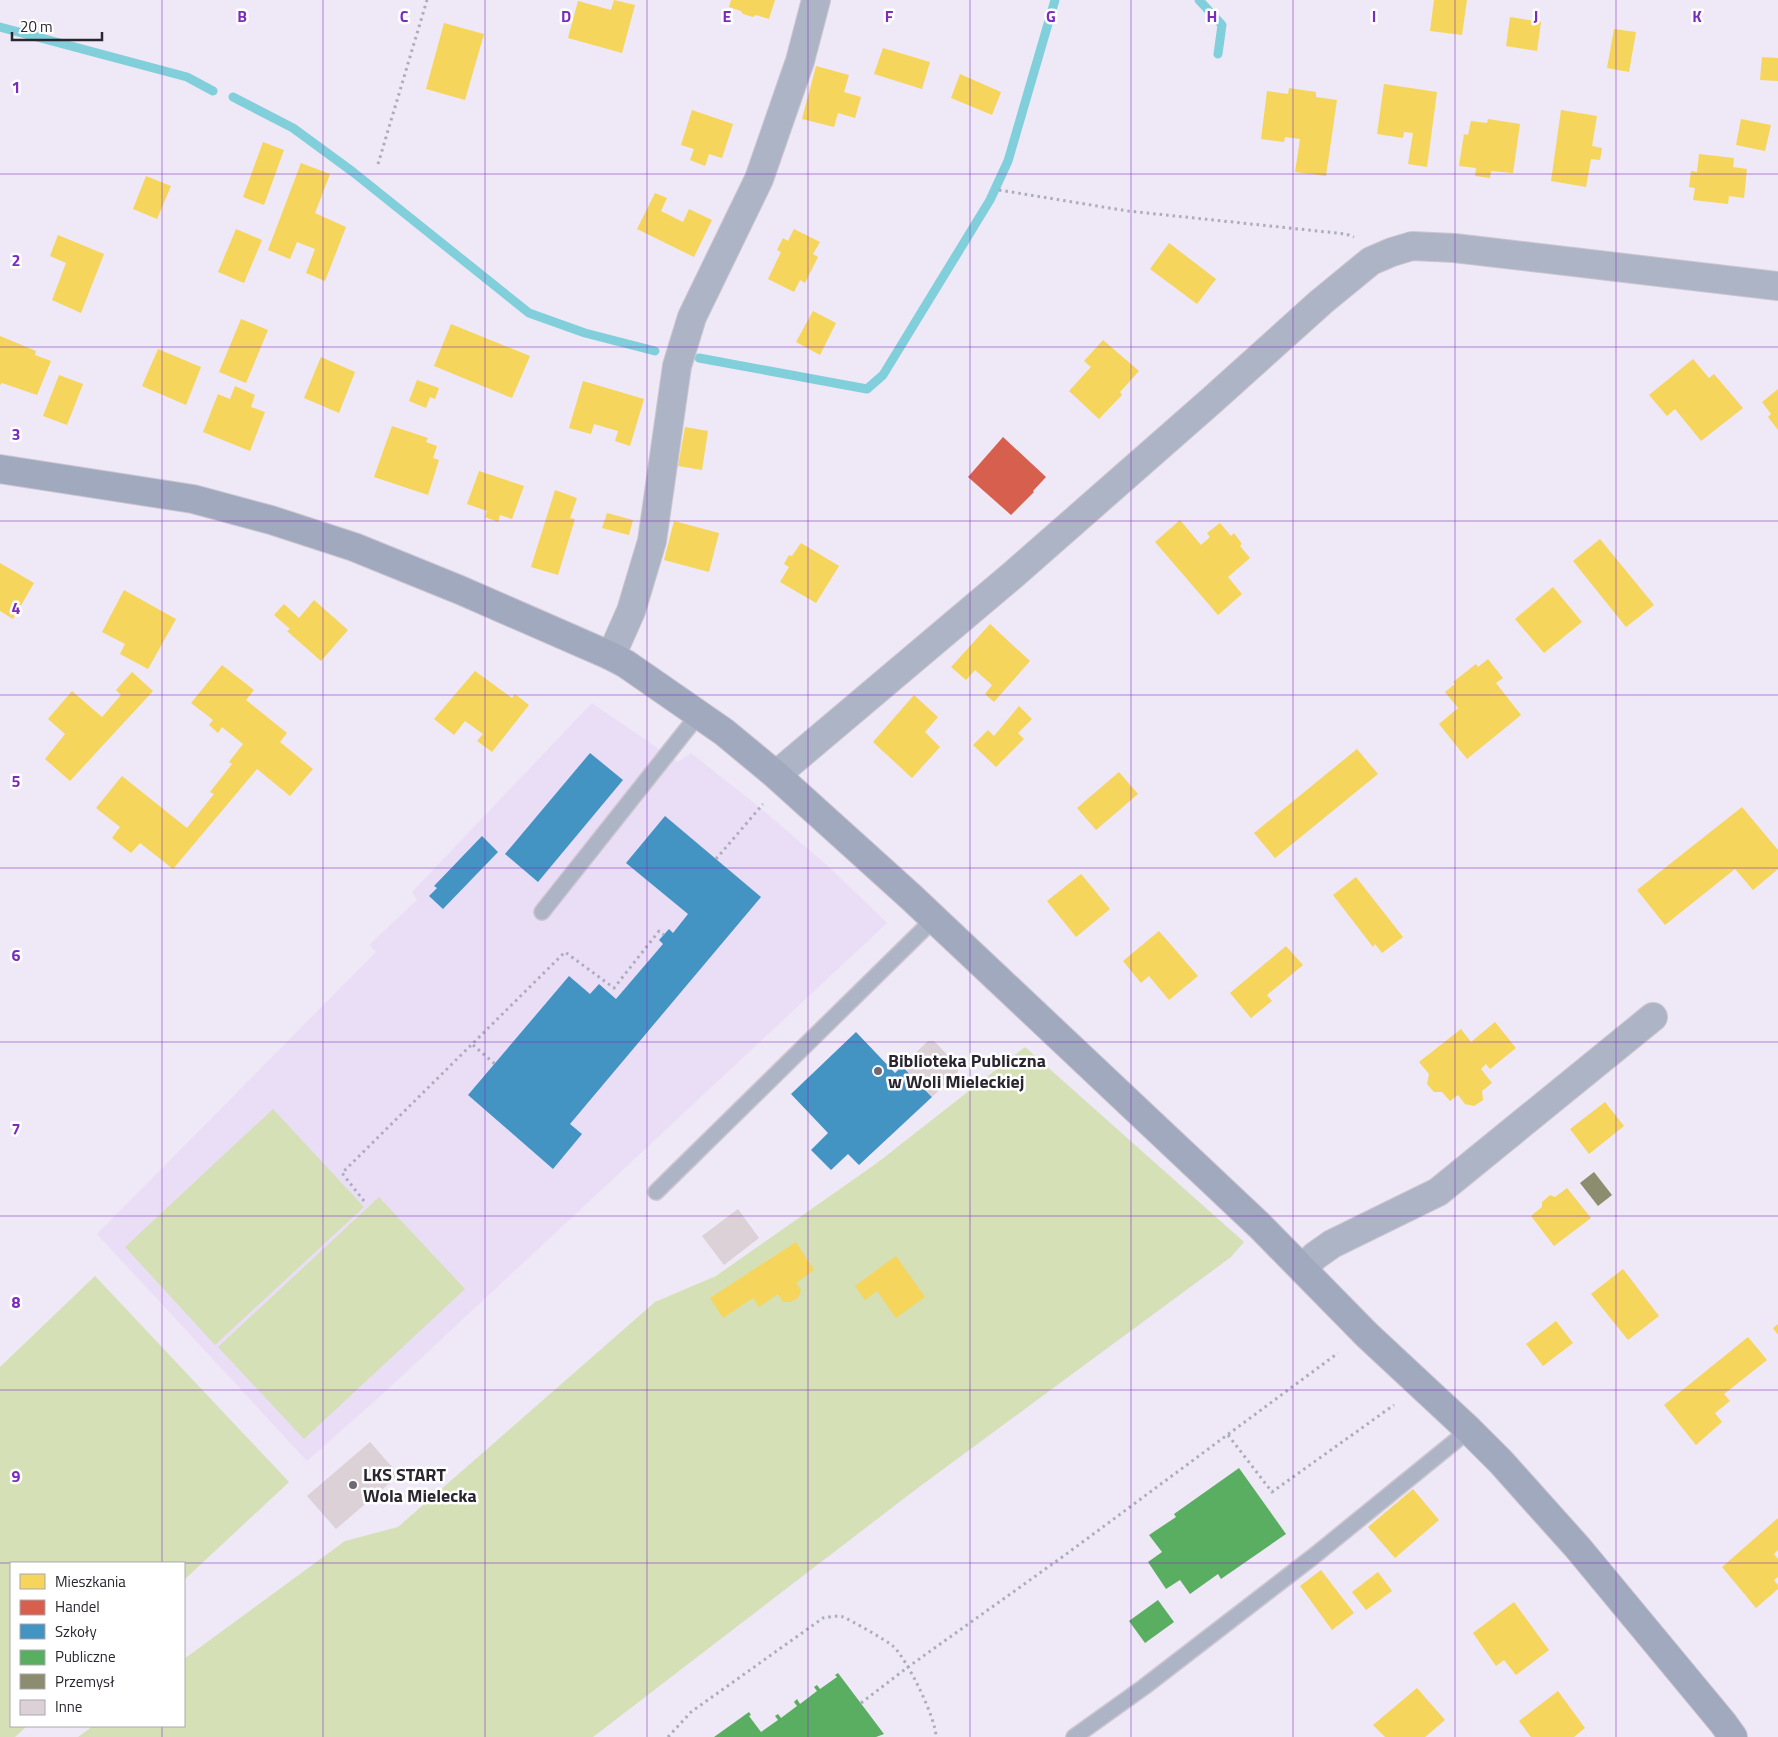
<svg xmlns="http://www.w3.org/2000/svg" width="1778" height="1737" viewBox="0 0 1778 1737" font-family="'Titillium Web',sans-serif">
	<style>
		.built { fill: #eadef7 }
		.green { fill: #d5e0b6 }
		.homes { fill: #f6d55c }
		.shops { fill: #d6604d }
		.schools { fill: #4393c3 }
		.public { fill: #5aae61 }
		.industry { fill: #8c8c6e }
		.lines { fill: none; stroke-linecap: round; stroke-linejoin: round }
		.stream { stroke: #80cfda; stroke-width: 9 }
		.building { fill: #dbd1d7 }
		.lane-casing { stroke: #ccc6d1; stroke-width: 18 }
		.street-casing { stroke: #ccc6d1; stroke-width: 30 }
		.secondary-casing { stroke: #ccc6d1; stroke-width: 30 }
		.path { stroke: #abadbb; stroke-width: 3; stroke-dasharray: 2.5 4; stroke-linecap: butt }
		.lane { stroke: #adb4c6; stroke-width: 15 }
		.street { stroke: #adb4c6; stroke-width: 28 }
		.secondary { stroke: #a1a9bf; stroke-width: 28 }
		.grid { fill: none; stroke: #7b2cbf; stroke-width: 1; stroke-opacity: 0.55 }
		.poi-dot { fill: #6f6975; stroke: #fff; stroke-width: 2 }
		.labels { text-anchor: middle; stroke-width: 5; stroke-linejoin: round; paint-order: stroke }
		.poi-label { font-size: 18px; font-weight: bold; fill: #2a252f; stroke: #fff; text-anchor: start }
		.grid-label { font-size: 16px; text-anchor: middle; font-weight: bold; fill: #7b2cbf; stroke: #fff; stroke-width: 5; stroke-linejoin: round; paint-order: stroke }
	</style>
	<rect width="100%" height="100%" fill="#efe8f6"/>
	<path class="built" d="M592,703l86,59 13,-9 67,53 70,60 59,57 -501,468 -79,70 -210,-227 279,-282 -7,-7 48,-45 -5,-8z"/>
	<g class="green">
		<path d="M1025,1047l219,195 -13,15 -316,233 -322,247h-515l15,-11h91v-67l161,-118 53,-14 257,-225 61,-26 161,-113z"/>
		<path d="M273,1109l91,98 -149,138 -90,-98z"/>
		<path d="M379,1197l86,92 -161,150 -86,-92z"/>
		<path d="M95,1276l194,206 -105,98v-17h-173v163h16l-12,11h-15v-370z"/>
	</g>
	<g class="homes">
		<path d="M614,0l21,5 -13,48 -54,-15 10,-37 33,9z"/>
		<path d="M731,0h44l-6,19 -13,-4 -3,2 -10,-3 -2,-3 -12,-4z"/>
		<path d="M1434,0h33l-5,35 -32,-4z"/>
		<path d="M1510,17l31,5 -4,29 -31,-5z"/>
		<path d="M444,23l40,11 -19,66 -39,-11z"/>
		<path d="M1614,29l22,3 -7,40 -22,-4z"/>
		<path d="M883,48l47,14 -8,27 -48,-15z"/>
		<path d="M1762,57l16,1v23l-18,-1z"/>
		<path d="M816,66l33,9 -5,17 17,5 -6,21 -17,-5 -4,14 -32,-8z"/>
		<path d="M960,74l41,18 -9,23 -41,-17z"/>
		<path d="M1384,84l53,8 -10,75 -19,-3 5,-31 -9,-1 -1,6 -26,-4z"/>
		<path d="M1289,88l27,4v5l21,3 -11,76 -31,-4 5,-33 -15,-2 -1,5 -23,-3 6,-48 21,3z"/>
		<path d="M692,110l41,14 -11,34 -13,-4 -4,12 -15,-6 4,-11 -13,-4z"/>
		<path d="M1561,110l36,6 -5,30 10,2 -2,12 -9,-1 -5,28 -35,-6z"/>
		<path d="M1488,119l32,5 -7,49 -22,-2 -1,7 -15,-2 1,-8 -17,-2 5,-32 4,1 3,-14 16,2z"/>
		<path d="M1741,119l30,6 -6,26 -29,-6z"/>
		<path d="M263,142l21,8 -20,55 -21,-8z"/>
		<path d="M1699,154l35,4 -1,9 14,2 -3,29 -15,-2 -1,8 -35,-4 2,-12 -6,-1 2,-16 6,1z"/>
		<path d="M301,163l29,11 -15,39 31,14 -21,54 -19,-8 9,-24 -18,-7 -7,17 -22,-9z"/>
		<path d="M146,176l25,10 -14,33 -24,-10z"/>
		<path d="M655,193l12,5 -6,13 22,11 6,-13 23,11 -18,37 -57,-28z"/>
		<path d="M236,229l26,11 -18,43 -26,-11z"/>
		<path d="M794,229l26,13 -7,12 5,3 -13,26 -5,-3 -6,12 -26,-13 13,-27 -4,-2 6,-12 5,3z"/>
		<path d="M58,235l46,19 -23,59 -29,-13 14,-37 -16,-7z"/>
		<path d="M1169,243l47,36 -19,25 -47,-35z"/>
		<path d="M813,311l23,12 -16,32 -24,-13z"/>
		<path d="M241,319l27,11 -22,53 -27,-11z"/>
		<path d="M451,324l79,32 -18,42 -78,-32z"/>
		<path d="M0,336l36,15 -1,4 16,6 -14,34 -35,-12 -2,2z"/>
		<path d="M1103,340l36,31 -19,21 2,3 -23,24 -30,-28 22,-24 -7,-6z"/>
		<path d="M158,349l43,18 -15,38 -44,-19z"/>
		<path d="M321,357l34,15 -16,41 -35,-15z"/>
		<path d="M1693,359l16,19 5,-4 29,34 -42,33 -26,-32 -8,7 -18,-21z"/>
		<path d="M59,375l24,9 -16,41 -24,-9z"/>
		<path d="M417,380l22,8 -4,11 -5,-2 -4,11 -17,-7z"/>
		<path d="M583,381l61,18 -14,47 -15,-5 3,-10 -24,-7 -3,10 -22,-6z"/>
		<path d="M235,386l20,9 -4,12 14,5 -15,39 -47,-19 15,-38 12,5z"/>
		<path d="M1778,389v41l-10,-13 3,-3 -9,-12z"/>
		<path d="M392,426l36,12 -2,4 11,4 -4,12 6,2 -11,35 -54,-18z"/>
		<path d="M685,427l23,4 -6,39 -24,-4z"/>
		<path d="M479,471l45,15 -12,33 -12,-4 -2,7 -13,-5 2,-6 -20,-7z"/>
		<path d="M555,490l22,8 -7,20 5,1 -17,56 -27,-8z"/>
		<path d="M607,513l26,7 -4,15 -27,-7z"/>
		<path d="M1180,520l21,25 9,-8 -3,-4 13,-10 11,13 3,-3 8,11 -2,2 10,12 -22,19 14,17 -24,21 -63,-73z"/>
		<path d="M674,521l45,12 -10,39 -45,-12z"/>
		<path d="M1600,539l54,66 -28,22 -53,-66z"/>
		<path d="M801,543l38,23 -23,37 -36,-21 9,-15 -5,-3 5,-9 3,1z"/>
		<path d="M0,563l34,20 -21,36 -13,-8z"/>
		<path d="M1553,587l29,35 -38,31 -29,-34z"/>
		<path d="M124,590l52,29 -28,50 -28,-15 5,-10 -23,-12z"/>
		<path d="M314,600l34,30 -27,31 -34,-30 3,-2 -16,-14 10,-11 15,14z"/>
		<path d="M990,624l40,37 -36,41 -9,-8 7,-9 -17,-15 -9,10 -15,-13z"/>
		<path d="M1488,659l15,19 -7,5 25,32 -54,44 -28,-35 19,-16 -13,-16 10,-8 -2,-2 23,-18 2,3z"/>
		<path d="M222,665l32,25 -8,10 41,33 -7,9 33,27 -23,27 -33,-27 -84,100 -33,-26 -9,10 -19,-15 8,-11 -24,-19 26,-32 65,52 27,-34 -4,-2 22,-28 -3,-2 14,-18 -21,-17 -4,6 -9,-8 4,-5 -22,-17z"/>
		<path d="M475,671l37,27 3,-4 14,11 -37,47 -15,-11 6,-7 -18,-13 -11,14 -20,-16z"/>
		<path d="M132,672l21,19 -83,90 -25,-22 20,-25 -17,-15 24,-28 30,26 19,-22 -5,-5z"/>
		<path d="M914,695l24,22 -13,15 15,15 -28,31 -39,-36z"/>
		<path d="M1019,706l13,13 -14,14 6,6 -28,28 -23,-22 15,-15 6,6z"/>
		<path d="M1357,749l21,25 -103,84 -21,-25z"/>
		<path d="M1119,772l19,22 -42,36 -19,-22z"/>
		<path d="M1742,807l36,43v19l-25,21 -18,-21 -70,56 -28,-35z"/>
		<path d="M1081,874l29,35 -34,28 -29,-36z"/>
		<path d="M1356,877l47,60 -21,16 -7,-9 -2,3 -40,-52z"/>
		<path d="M1159,931l39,45 -29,24 -20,-24 -8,7 -18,-22z"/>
		<path d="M1286,946l17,19 -36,30 5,6 -21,17 -21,-25z"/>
		<path d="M1495,1022l21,26 -26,21 -4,-5 -5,5 11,14 -10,8 1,9 -9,6 -9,-2 -7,-9 -8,6 -8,-9h-8l-7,-8 2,-10 -10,-12 42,-33 10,13z"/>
		<path d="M1605,1102l19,24 -35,28 -19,-25z"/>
		<path d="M1567,1188l24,30 -37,28 -23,-30 11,-9v-5l8,-7 5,2z"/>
		<path d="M796,1242l18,28 -18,13 5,7 -3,8 -7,4h-8l-5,-8 -19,13 -6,-9 -30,20 -13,-20z"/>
		<path d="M896,1256l29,41 -29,21 -19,-27 -12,9 -10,-14z"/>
		<path d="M1623,1269l36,47 -31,24 -37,-46z"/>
		<path d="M1556,1321l17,22 -30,23 -17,-22z"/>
		<path d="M1778,1324v11l-5,-7z"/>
		<path d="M1748,1337l19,23 -43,34 6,7 -15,12 7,9 -26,23 -32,-40z"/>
		<path d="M1413,1489l26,31 -44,38 -27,-31z"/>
		<path d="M1778,1518v32l-4,4 4,5v18l-4,3 4,5v4l-22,19 -34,-41z"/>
		<path d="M1321,1570l33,43 -22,17 -32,-44z"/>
		<path d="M1378,1572l14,19 -26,19 -14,-18z"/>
		<path d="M1514,1602l35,48 -33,25 -12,-15 -8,6 -23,-33z"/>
		<path d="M1417,1688l28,32 -20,17h-40l-12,-12z"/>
		<path d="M1558,1691l27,37 -11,9h-43l-12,-16z"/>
	</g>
	<path class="shops" d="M1003,437l43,40 -13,14 1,1 -23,23 -43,-38z"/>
	<g class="schools">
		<path d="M590,753l33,27 -85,102 -33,-28z"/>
		<path d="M665,816l96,81 -191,227 12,10 -29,35 -85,-74 101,-119 21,18 9,-10 17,15 47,-55 -4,-4 10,-11 4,4 15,-19 -62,-51z"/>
		<path d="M482,836l16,16 -55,57 -14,-13 8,-8 -3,-2z"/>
		<path d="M856,1032l39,41 7,-7 30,31 -73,68 -11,-11 -17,16 -20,-20 17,-17 -37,-39z"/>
	</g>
	<g class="public">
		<path d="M1239,1468l47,66 -65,45 -3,-5 -28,20 -10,-14 -14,9 -18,-27 14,-10 -13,-17 27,-18 -2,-3z"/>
		<path d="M1158,1600l16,22 -29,21 -16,-22z"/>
		<path d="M838,1673l46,61 -8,3h-162l35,-25 2,3 -2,1 12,16 17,-12 -3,-4 3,-2 3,4 16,-12 -3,-4 3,-3 3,5 17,-13 -3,-4 3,-2 3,4 17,-12 -2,-2z"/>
	</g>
	<path class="industry" d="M1594,1172l18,23 -14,11 -18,-23z"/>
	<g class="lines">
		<g class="stream">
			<path d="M1199,0l23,25 -4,29"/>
			<path d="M0,27l187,50 26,14"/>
			<path d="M233,97l60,31 60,44 176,141 56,20 70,18"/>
			<path d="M699,358l168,31 16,-14 107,-175 18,-39 47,-161"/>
		</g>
	</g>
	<g class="building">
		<path d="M928,1041h6l24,25v6l-26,25 -30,-31z"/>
		<path d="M738,1209l21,29 -35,27 -22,-29z"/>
		<path d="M370,1442l29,33 -63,54 -29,-33z"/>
	</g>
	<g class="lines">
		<defs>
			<g id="lane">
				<path d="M542,912l157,-198"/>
				<path d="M656,1192l278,-273"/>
				<path d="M1074,1737l70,-50 170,-131 155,-126"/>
			</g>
			<g id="street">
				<path d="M611,656l20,-45 21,-70 25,-175 15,-49 67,-138 41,-118 16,-61"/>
				<path d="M776,775l238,-201 197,-173 110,-99 50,-41 21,-9 20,-6 42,2 324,38"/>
				<path d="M1303,1269l12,-13 17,-12 106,-52 215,-175"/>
			</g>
			<path id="secondary" d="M0,469l193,30 78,21 83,27 106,43 151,66 15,8 98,68 52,43 135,122 349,329 107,109 102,95 32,32 77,86 145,175 10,14"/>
		</defs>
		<use href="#lane" class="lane-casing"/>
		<use href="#street" class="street-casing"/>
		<use href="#secondary" class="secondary-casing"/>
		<g class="path">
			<path d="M378,164l49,-164"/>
			<path d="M999,190l129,21 218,23 8,3"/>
			<path d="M716,859l47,-55"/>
			<path d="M473,1045l22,19"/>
			<path d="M364,1201l-22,-28 223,-221 49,36 45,-57 5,4"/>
			<path d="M1228,1435l44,57 122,-87"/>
			<path d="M861,1703l47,-36 157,-112 273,-202"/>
			<path d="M668,1737l23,-25 132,-94c6,-1 14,-3 20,-1 6,2 46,25 50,29 14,13 43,72 43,91"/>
		</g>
		<use href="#lane" class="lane"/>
		<use href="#street" class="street"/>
		<use href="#secondary" class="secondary"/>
	</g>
	<path class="grid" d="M162,0v1563M323,0v1737M485,0v1737M647,0v1737M808,0v1737M970,0v1737M1131,0v1737M1293,0v1737M1455,0v1737M1616,0v1737M0,174h1778M0,347h1778M0,521h1778M0,695h1778M0,868h1778M0,1042h1778M0,1216h1778M0,1390h1778M0,1563h11M184,1563h1594M162,1726v11"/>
	<g class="poi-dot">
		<circle cx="878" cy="1071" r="5"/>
		<circle cx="353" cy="1485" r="5"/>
	</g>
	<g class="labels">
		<g class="poi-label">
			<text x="888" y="1067">Biblioteka Publiczna<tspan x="888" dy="21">w Woli Mieleckiej</tspan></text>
			<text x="363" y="1481">LKS START<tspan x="363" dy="21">Wola Mielecka</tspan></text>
		</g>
	</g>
	<g class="grid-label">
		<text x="242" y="22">B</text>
		<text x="404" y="22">C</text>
		<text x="566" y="22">D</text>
		<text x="727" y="22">E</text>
		<text x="889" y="22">F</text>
		<text x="1051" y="22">G</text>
		<text x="1212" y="22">H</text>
		<text x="1374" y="22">I</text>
		<text x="1536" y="22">J</text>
		<text x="1697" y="22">K</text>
		<text x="16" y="93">1</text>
		<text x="16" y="266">2</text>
		<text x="16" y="440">3</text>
		<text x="16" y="614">4</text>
		<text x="16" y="787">5</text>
		<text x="16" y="961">6</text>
		<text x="16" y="1135">7</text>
		<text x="16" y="1308">8</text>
		<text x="16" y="1482">9</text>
	</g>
	<rect x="10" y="1562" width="175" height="165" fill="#ffffff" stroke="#aaa8ac"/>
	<rect x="20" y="1574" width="25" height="15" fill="#f6d55c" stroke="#aaa8ac"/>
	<text x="55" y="1587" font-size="15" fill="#2a252f">Mieszkania</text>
	<rect x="20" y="1600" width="25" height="15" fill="#d6604d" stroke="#aaa8ac"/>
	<text x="55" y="1612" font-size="15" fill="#2a252f">Handel</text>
	<rect x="20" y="1624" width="25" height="15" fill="#4393c3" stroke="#aaa8ac"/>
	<text x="55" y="1637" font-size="15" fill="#2a252f">Szkoły</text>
	<rect x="20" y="1650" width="25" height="15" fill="#5aae61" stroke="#aaa8ac"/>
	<text x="55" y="1662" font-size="15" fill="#2a252f">Publiczne</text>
	<rect x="20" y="1674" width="25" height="15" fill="#8c8c6e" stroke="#aaa8ac"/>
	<text x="55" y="1687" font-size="15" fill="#2a252f">Przemysł</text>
	<rect x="20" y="1700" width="25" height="15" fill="#dbd1d7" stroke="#aaa8ac"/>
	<text x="55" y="1712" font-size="15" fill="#2a252f">Inne</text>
	<path d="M12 32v8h90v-8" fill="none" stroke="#2a252f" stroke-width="2.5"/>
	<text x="20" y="32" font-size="15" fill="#2a252f" stroke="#ffffff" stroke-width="4" paint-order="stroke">20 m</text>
</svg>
